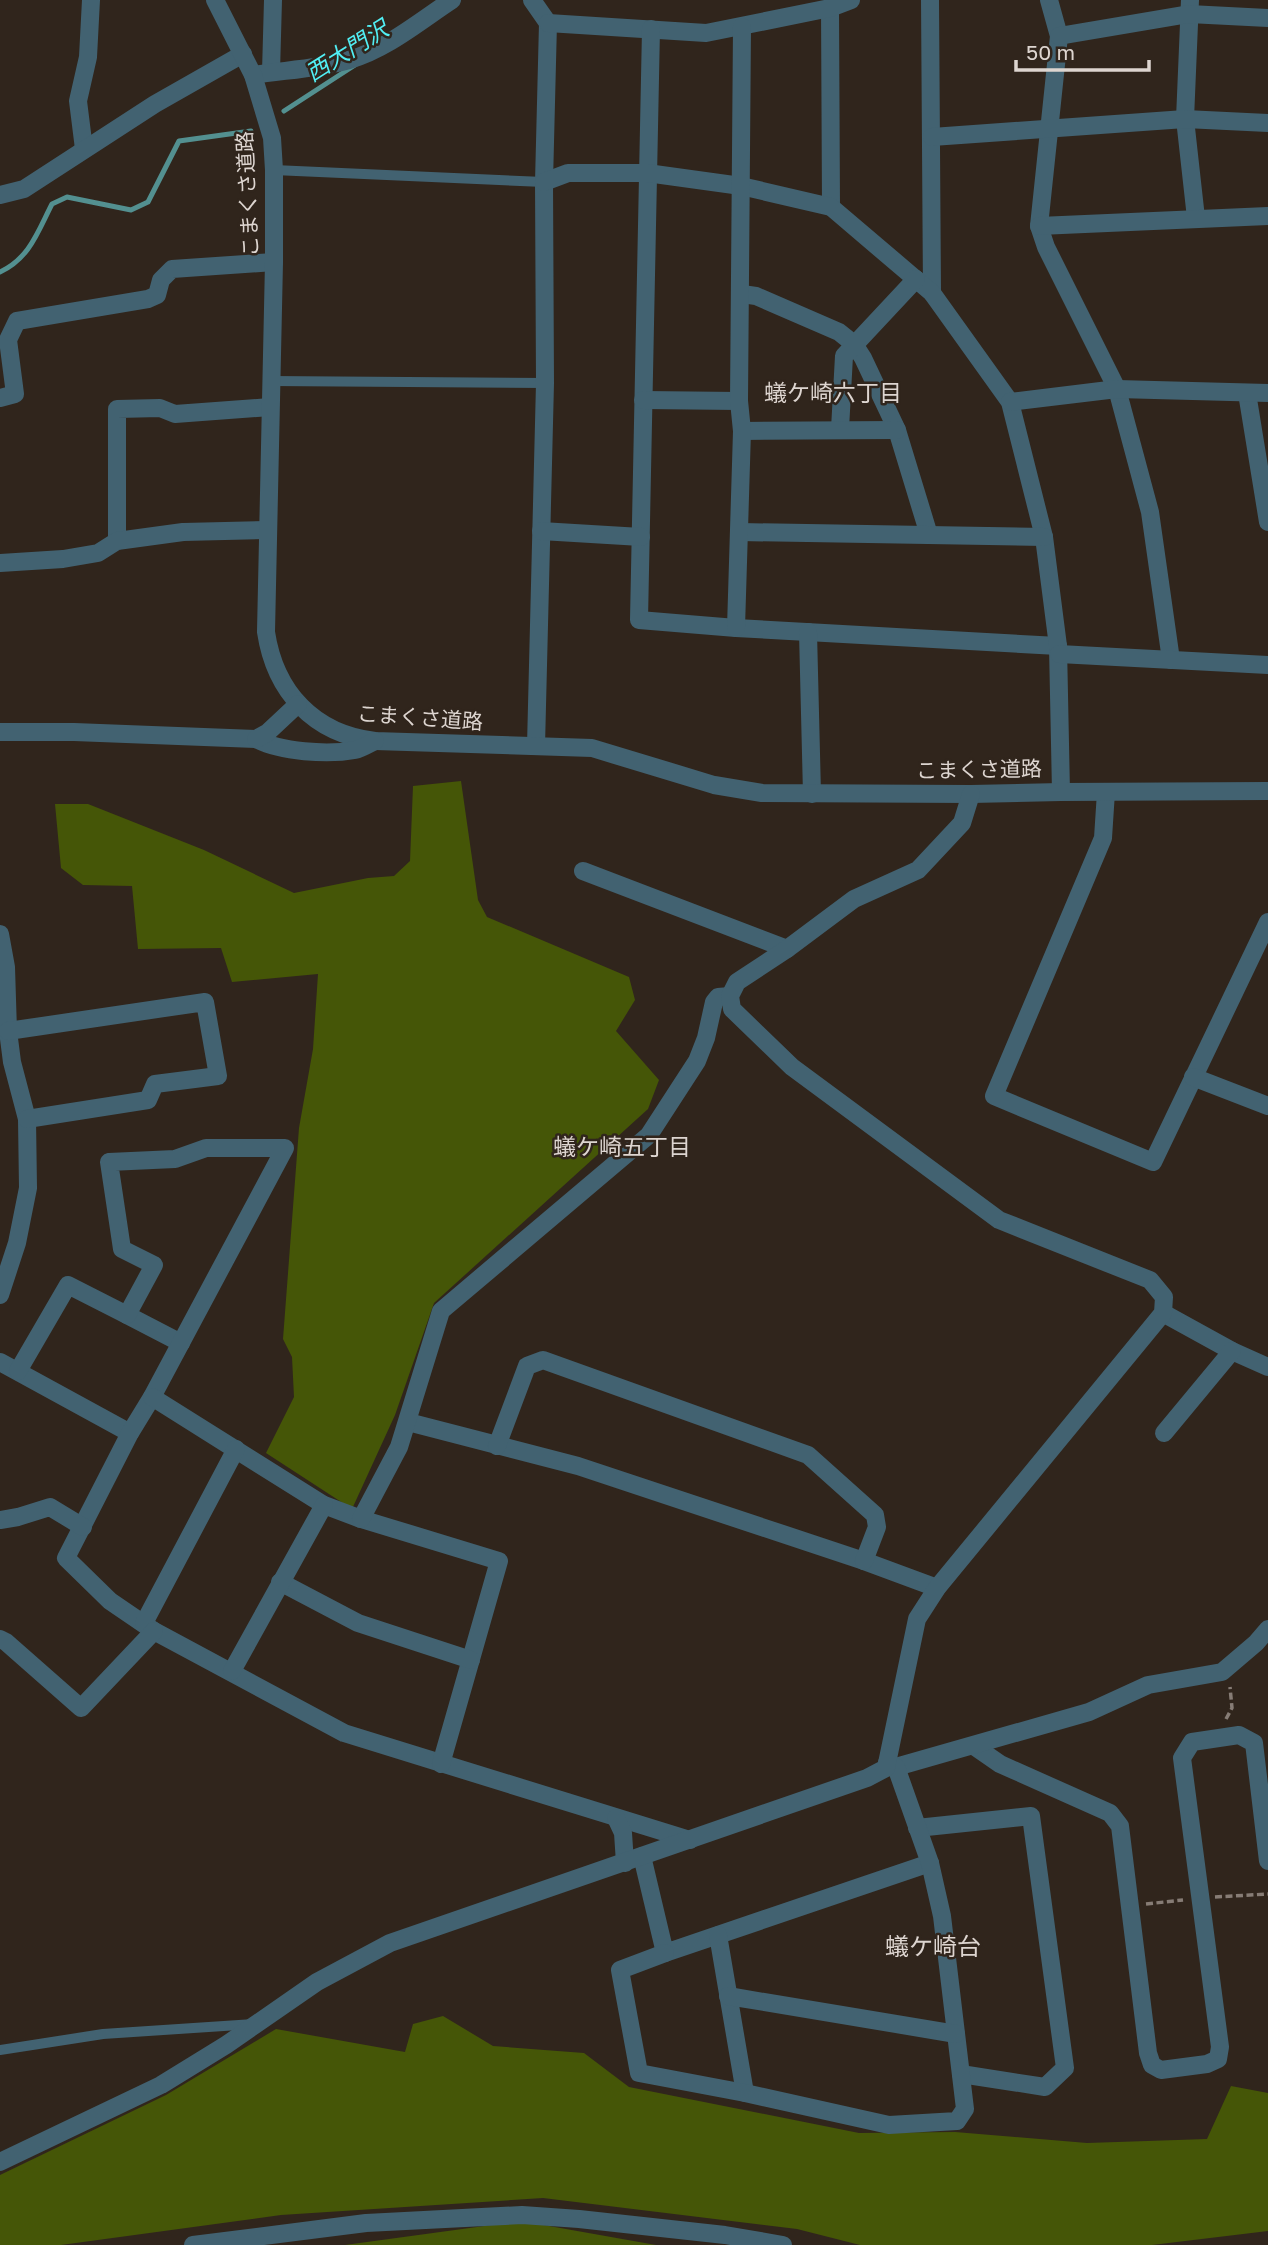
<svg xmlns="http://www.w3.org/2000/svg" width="1268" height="2245" viewBox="0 0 1268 2245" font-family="'Golos Text','Noto Sans JP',sans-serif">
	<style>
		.forest { fill: #455607 }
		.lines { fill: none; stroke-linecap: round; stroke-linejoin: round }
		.stream { stroke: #539090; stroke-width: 5 }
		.path { stroke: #867c75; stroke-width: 3.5; stroke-dasharray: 7 3.5; stroke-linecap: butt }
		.service { stroke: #426271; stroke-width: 10 }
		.minor { stroke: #426271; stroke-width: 18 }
		.tertiary { stroke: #426271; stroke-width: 18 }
		.labels { text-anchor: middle; stroke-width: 5; stroke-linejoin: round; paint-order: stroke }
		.street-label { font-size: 21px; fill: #ddd5d0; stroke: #30251c }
		.water-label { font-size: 23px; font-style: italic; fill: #51eff4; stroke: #30251c }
		.neighbourhood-label { font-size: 23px; fill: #ddd5d0; stroke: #30251c }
		.quarter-label { font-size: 24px; fill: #ddd5d0; stroke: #30251c }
	</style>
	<rect width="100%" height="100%" fill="#30251c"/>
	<g class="forest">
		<path d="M461,781l17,119 9,17 142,60 6,23 -19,31 43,49 -11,29 -214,194 -39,112 -43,94 -86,-56 28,-56 -2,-40 -9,-18 16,-211 14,-79 5,-75 -86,8 -11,-34 -83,1 -6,-63 -49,-1 -22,-17 -6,-64h33l116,46 90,43 74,-15 26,-2 16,-15 3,-75z"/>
		<path d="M443,2016l50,30 91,7 45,34 230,46 96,-1 132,11 120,-4 24,-53 37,7v138l-116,14h-292l-63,-16 -254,-31 -262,17 -220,30h-61v-70l166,-80 110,-66 129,23 8,-28z"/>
		<path d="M521,2221l135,24h-311z"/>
	</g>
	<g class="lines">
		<g class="stream">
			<path d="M284,111l71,-46"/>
			<path d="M0,272c30,-14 38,-41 52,-68l15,-7 64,13 17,-8 31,-61 72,-10"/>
		</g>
		<g class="path">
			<path d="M1226,1719l6,-11 -2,-21"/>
			<path d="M1215,1897l53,-3"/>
			<path d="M1146,1904l37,-4"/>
		</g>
		<g class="service">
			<path d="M274,170l270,12"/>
			<path d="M270,381l275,2"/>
			<path d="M0,2050l103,-16 151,-10"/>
		</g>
		<g class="minor">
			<path d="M532,0l16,23 -4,159 1,201 -9,363"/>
			<path d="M930,0l2,293"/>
			<path d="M1049,0l10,36 -20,190 7,21 71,142 33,123 21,148"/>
			<path d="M1190,0l-5,119 11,99"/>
			<path d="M830,8l1,199"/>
			<path d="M548,23l158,10 124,-25 21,-8"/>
			<path d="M651,29l-12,591 97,8 322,18"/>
			<path d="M1059,36l130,-22 79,4"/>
			<path d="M271,72l2,-72"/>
			<path d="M253,75c32,-5 65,-6 96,-15 38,-11 71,-39 103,-60"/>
			<path d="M932,137l253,-18 83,4"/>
			<path d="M84,149l-6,-48 10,-44 3,-57"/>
			<path d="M544,182l24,-9h79l94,13 90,21 101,86 78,109 34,135 14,109 3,146"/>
			<path d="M0,195l24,-6 131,-85 88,-50"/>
			<path d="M1039,226l229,-10"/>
			<path d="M742,294l14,2 83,36 15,12 9,14 34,72 32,105"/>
			<path d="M1247,393l21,129"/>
			<path d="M0,398l15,-4 -7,-54 9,-19 131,-22 9,-4 4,-15 11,-11 102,-7"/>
			<path d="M643,400l96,1"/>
			<path d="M1010,402l107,-13 151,4"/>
			<path d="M840,429l4,-73 72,-77"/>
			<path d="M742,431l155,-1"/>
			<path d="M541,531l100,6"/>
			<path d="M740,532l304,5"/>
			<path d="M117,541v-132l43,-1 15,6 95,-7"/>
			<path d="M0,563l63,-4 35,-6 19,-12 66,-9 84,-2"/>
			<path d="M736,628l6,-197 -3,-30 3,-374"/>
			<path d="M808,632l4,162"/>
			<path d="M1059,654l209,11"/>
			<path d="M1106,792l-3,46 -109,258 159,66 115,-240"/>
			<path d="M583,871l204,78"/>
			<path d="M0,934l6,33 2,64 4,31 15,57 1,69 -11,55 -17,52"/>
			<path d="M8,1031l197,-29 13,74 -63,8 -7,16 -121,19"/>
			<path d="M1193,1077l75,29"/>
			<path d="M1163,1313l69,38 36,16"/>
			<path d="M127,1315l54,28"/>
			<path d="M0,1362l130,71"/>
			<path d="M18,1371l50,-86 59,30 27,-50 -32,-16 -13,-87 66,-3 31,-11h79l-133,249 -22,36 -64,125 44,43 44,30 190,102 346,107"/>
			<path d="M152,1397l172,108 37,14 138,42 -58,203"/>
			<path d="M408,1422l170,44 286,95 73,27"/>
			<path d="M1164,1433l68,-82"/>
			<path d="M497,1446l30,-80 16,-6 265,95 67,60 2,12 -13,34"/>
			<path d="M361,1519l38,-72 42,-136 208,-176 48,-74 9,-23 8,-36 4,-5 12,-1"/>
			<path d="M0,1520l18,-3 32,-10 33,20"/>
			<path d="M280,1582l78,41 113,37"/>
			<path d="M144,1623l92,-174"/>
			<path d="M0,1639l6,3 75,66 73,-77"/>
			<path d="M232,1671l92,-166"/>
			<path d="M974,1746l26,18 110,49 10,13 28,227 4,12 9,5 46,-6 11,-5 2,-12 -38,-289 10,-16 47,-7 15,8 14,118"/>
			<path d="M887,1763l9,4 193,-55 59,-27 74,-13 34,-29 12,-14"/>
			<path d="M616,1818l7,15 2,30"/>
			<path d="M917,1828l114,-12 34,252 -20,19 -84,-13"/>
			<path d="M642,1856l23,97 265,-90"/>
			<path d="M718,1935l27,158"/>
			<path d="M665,1953l-45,17 19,103 106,20 144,32 68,-4 8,-12 -23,-193 -12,-53 -34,-96"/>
			<path d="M728,1996l228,38"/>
		</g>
		<g class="tertiary">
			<path d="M215,0l38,75 19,63 2,32v92l-8,370c9,60 48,102 109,109l217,7 122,37 48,8 209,1 90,-2 207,-1"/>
			<path d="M0,732h74l182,7c24,13 72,16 99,11 6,-1 14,-6 20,-9"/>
			<path d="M256,739l11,-6 31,-29"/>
			<path d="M0,2162l161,-77 65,-40 91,-63 73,-39 477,-165 19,-10 31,-149 20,-31 226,-275 1,-16 -14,-17 -151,-60 -207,-153 -60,-58 -2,-13 7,-14 50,-33 67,-50 64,-29 44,-47 9,-29"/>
			<path d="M193,2245l173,-22 156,-8 57,4 146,16 58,10"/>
		</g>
	</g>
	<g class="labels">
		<g class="street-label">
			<text transform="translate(248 194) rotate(-93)" y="7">こまくさ道路</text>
			<text transform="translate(420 718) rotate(4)" y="7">こまくさ道路</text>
			<text transform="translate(979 770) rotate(-1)" y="7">こまくさ道路</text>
		</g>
		<g class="water-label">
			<text transform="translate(347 51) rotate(-32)" y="8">西大門沢</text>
		</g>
		<g class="neighbourhood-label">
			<text x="833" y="401">蟻ケ崎六丁目</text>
			<text x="622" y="1155">蟻ケ崎五丁目</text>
		</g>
		<g class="quarter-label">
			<text x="933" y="1955">蟻ケ崎台</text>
		</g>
	</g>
	<path d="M1016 60v10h133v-10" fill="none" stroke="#ddd5d0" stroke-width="3.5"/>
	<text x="1026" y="60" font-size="21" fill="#ddd5d0" stroke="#30251c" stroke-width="5" paint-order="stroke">50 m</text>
</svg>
